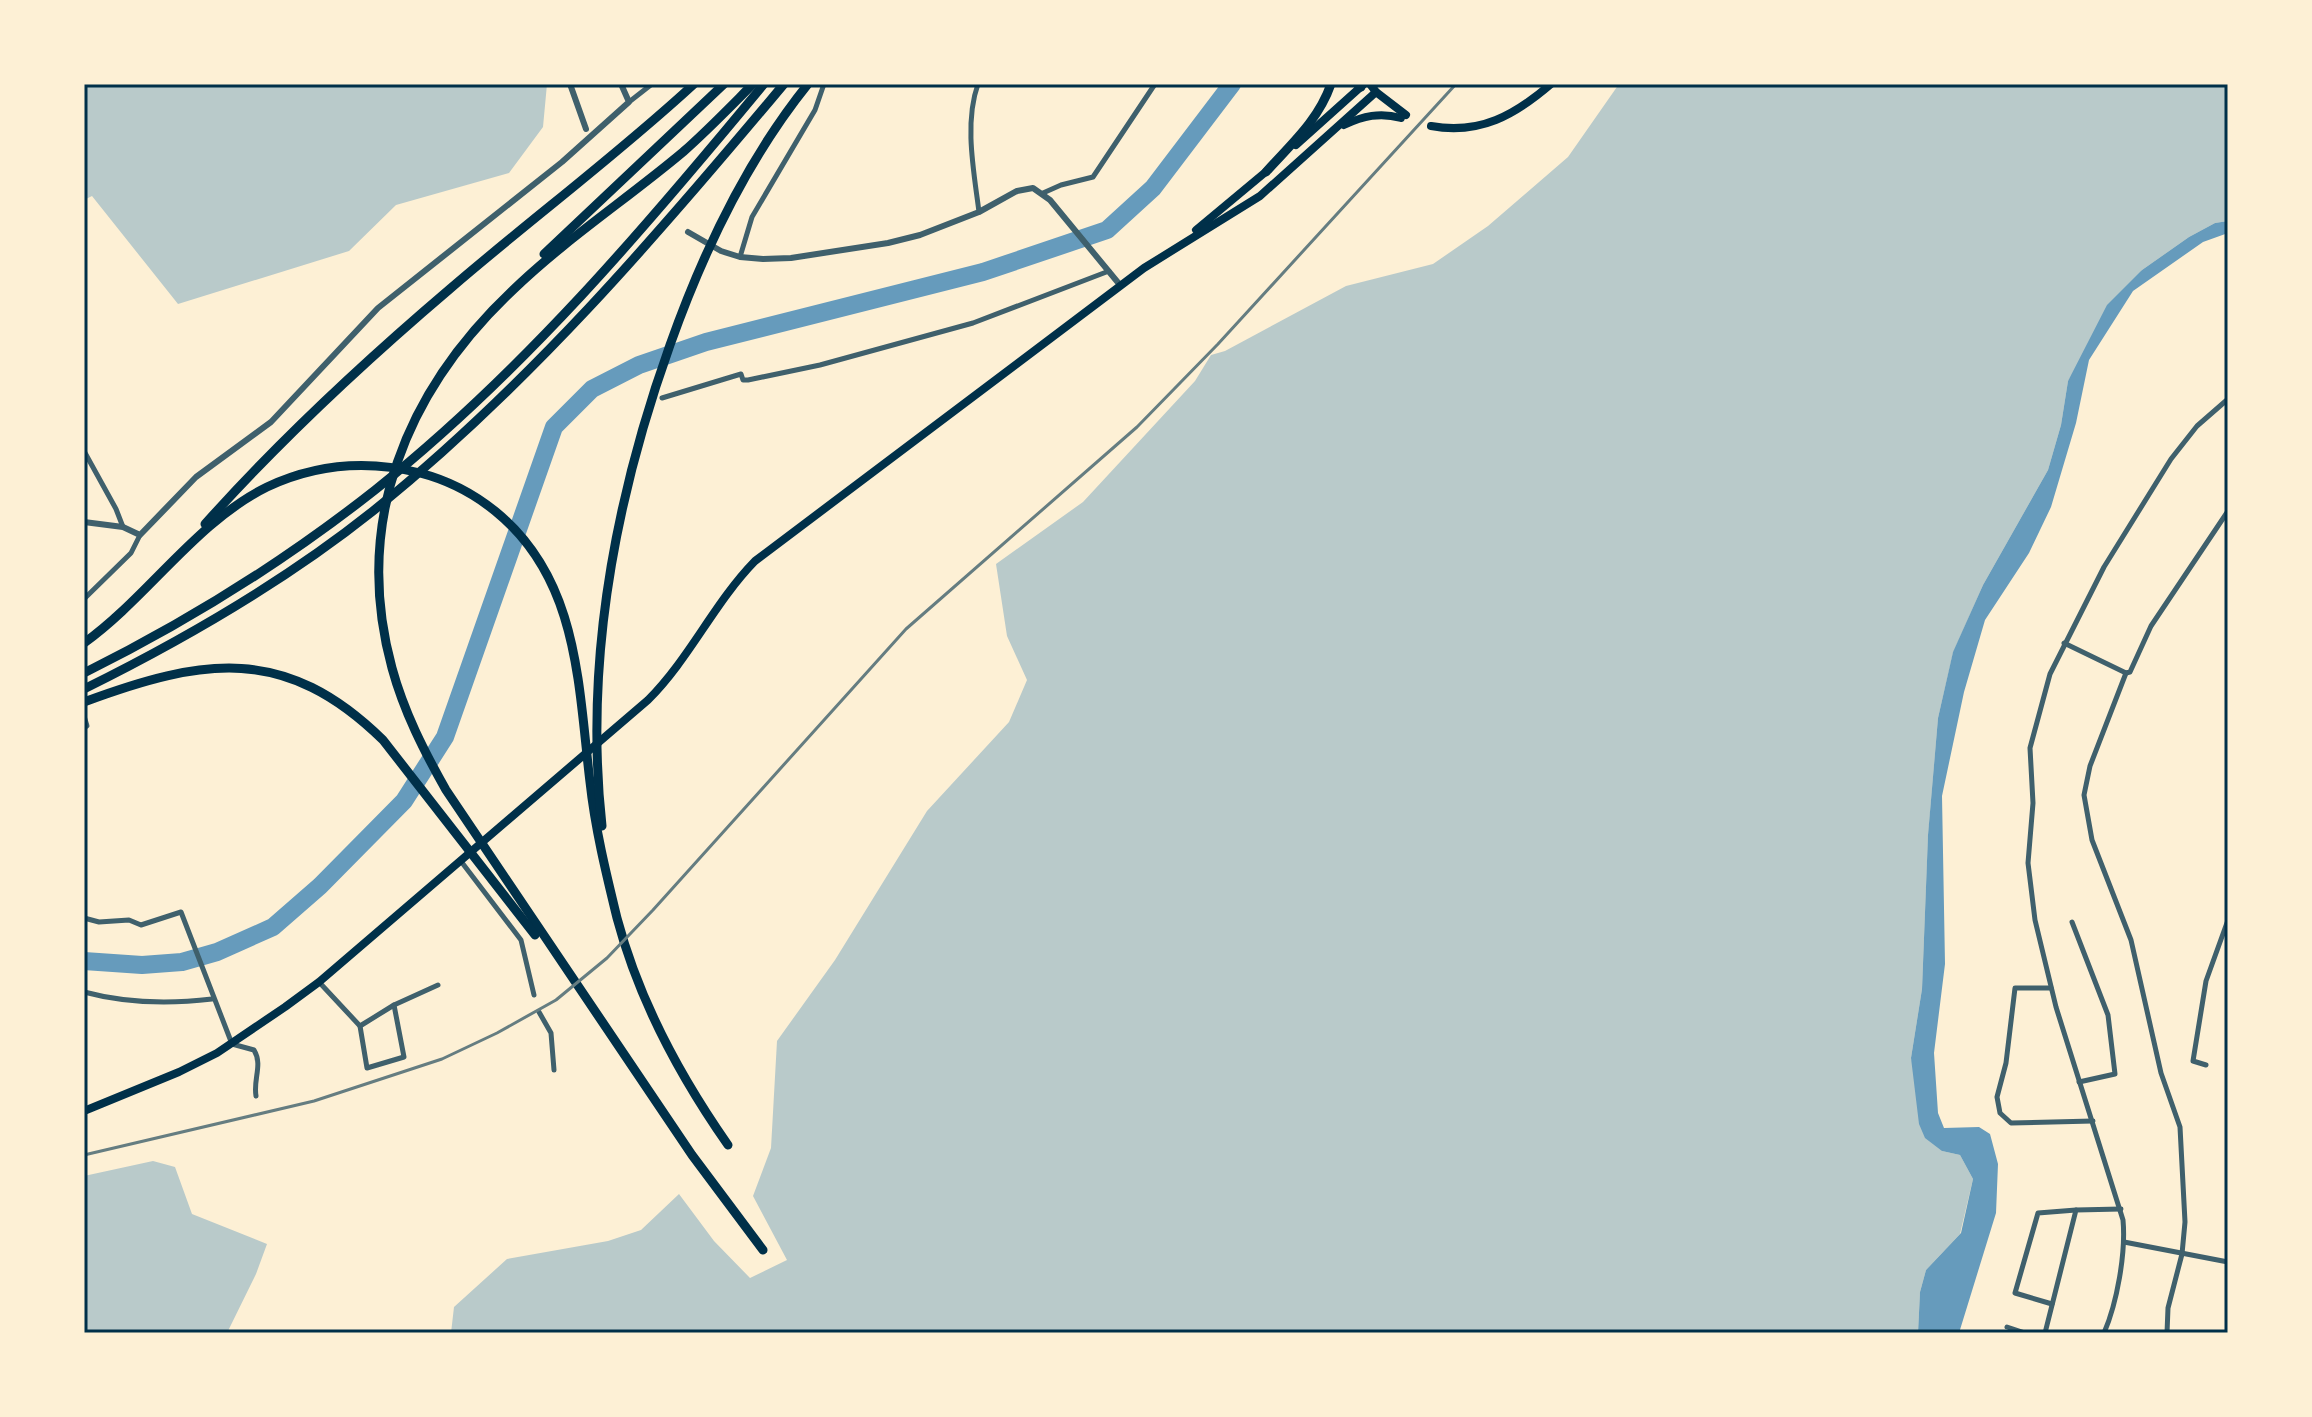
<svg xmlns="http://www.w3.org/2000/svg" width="2312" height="1417" viewBox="0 0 2312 1417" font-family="Commissioner,sans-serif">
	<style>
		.green { fill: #b9caca }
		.water { fill: #669bbc }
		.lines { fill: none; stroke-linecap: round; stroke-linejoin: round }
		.river { stroke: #669bbc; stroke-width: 18 }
		.minor { stroke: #3f606c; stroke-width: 5 }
		.tertiary { stroke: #3f606c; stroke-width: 6 }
		.trunk { stroke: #003049; stroke-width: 8 }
		.motorway { stroke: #003049; stroke-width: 9 }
		.rail { stroke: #657d81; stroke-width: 3 }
		.neatline { fill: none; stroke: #003049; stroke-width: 3 }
	</style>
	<rect width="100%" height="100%" fill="#fdf0d5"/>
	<g class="green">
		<path d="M84,84h463l-4,43 -34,46 -113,32 -47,46 -171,53 -86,-108 -8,4z"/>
		<path d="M1619,84h609v137l-13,2 -26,14 -47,33 -74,111 -7,44 -13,45 -65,115 -30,68 -15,65 -10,118 -6,153 -11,69 31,93 18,4 13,24 -13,55 -34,36 -6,22 -2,41h-1467l3,-26 53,-48 101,-18 33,-11 38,-36 35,47 36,37 37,-18 -34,-64 18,-48 6,-107 58,-81 92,-149 82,-89 18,-42 -20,-44 -11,-72 87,-62 112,-121 16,-26 14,-4 121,-65 87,-22 55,-38 80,-69z"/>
		<path d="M153,1161l22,6 17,47 75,30 -11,30 -29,59h-143v-157z"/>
	</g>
	<path class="water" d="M2228,221v12l-25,9 -70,49 -44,69 -13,63 -25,84 -22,46 -44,67 -21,72 -22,104 3,168 -11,89 4,60 6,15 35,-1 11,7 8,30 -2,49 -37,120h-41l2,-41 6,-22 35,-37 12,-54 -13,-24 -18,-4 -17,-13 -6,-14 -8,-66 11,-69 6,-154 10,-117 15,-66 30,-67 65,-115 13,-45 7,-44 39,-76 35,-35 47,-33 26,-14z"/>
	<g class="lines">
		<path class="river" d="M84,961l58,4 40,-3 35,-10 56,-25 47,-41 84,-85 41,-64 109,-310 38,-38 47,-24 67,-23 277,-70 124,-42 46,-42 79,-104"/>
		<g class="minor">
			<path d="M978,84c-14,39 -4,88 1,128"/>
			<path d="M629,102l23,-18"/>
			<path d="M1043,193l18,-8 32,-8 62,-93"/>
			<path d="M740,257l12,-40 63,-107 9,-26"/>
			<path d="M662,398l79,-24 2,6h5l72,-15 153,-42 136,-52"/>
			<path d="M84,451l32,58 7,18"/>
			<path d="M84,599l47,-46 9,-18"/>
			<path d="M2064,643l62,30 4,-1 21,-46 77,-115"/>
			<path d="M2126,673l-36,93 -6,29 8,45 39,100 30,133 19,54 5,95 -3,32 -14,54 -1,25"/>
			<path d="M84,716l3,10 -3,2"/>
			<path d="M460,860l61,80 13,55"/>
			<path d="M84,918l15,4 30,-2 12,5 40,-13 51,132 22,6c9,15 -1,29 2,46"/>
			<path d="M2072,922l36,93 7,59 -36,8"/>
			<path d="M319,982l41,44 34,-21 44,-20"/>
			<path d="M2051,988h-36l-9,75 -9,34 3,16 11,10 82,-2"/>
			<path d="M84,992c41,11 86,12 128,7"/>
			<path d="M539,1012l12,21 3,37"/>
			<path d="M360,1026l7,42 37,-11 -10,-52"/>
			<path d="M2206,1065l-13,-4 13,-80 22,-61"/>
			<path d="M2124,1242l104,20"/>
			<path d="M2052,1304l-37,-11 23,-80 38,-3"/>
			<path d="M2007,1327l18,6"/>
			<path d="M2045,1333l31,-123 45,-1"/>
			<path d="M2104,1333c13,-30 22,-80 19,-113l-67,-213 -21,-87 -7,-57 5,-60 -3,-55 20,-74 54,-107 67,-108 26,-33 31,-27"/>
		</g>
		<g class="tertiary">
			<path d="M570,84l16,45"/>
			<path d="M688,232l33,19 19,6 23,2 28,-1 97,-15 32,-8 59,-23 38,-21 16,-3 17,12 70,85"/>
			<path d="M84,522l39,5 17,8 56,-58 75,-55 107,-114 184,-146 67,-60 -8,-18"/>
		</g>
		<g class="trunk">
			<path d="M1370,84l6,8 30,23"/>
			<path d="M1344,125c19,-9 36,-13 57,-7"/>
			<path d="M1431,126c49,9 84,-11 120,-42"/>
			<path d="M1296,145l68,-61"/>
			<path d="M1196,230l72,-60"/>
			<path d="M84,1111l95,-39 38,-19 68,-46 34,-25 329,-282c42,-42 66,-97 107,-139l389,-293 116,-72 116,-104"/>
		</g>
		<g class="motorway">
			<path d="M753,84c-23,23 -45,46 -70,68 -56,47 -117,87 -170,138 -107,101 -161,232 -121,378 12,44 32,83 54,122l246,365 71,95"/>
			<path d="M1357,84l4,3"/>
			<path d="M1266,172c25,-28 52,-51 65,-88"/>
			<path d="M544,254l180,-170"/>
			<path d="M205,524c76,-85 159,-162 246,-236 80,-69 165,-132 243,-204"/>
			<path d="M84,643c64,-46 112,-121 183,-156 49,-23 101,-27 153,-14 27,7 54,21 75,38 84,68 83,173 95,271 5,46 16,91 27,136 22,83 62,157 111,227"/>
			<path d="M84,673c103,-51 201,-112 291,-183 147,-117 270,-262 389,-406"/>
			<path d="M84,689c101,-50 200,-107 289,-178 154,-124 284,-275 411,-427"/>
			<path d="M84,702c119,-44 201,-58 299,38l152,195"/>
			<path d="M602,826c-18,-163 13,-327 68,-481 33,-93 76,-184 138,-261"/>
		</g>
		<path class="rail" d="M84,1155l230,-54 128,-42 55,-26 59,-33 51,-42 46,-48 253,-281 231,-202 81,-83 238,-260"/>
	</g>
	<rect width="2312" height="1417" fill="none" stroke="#fdf0d5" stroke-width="172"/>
	<rect x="86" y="86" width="2140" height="1245" class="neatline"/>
</svg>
